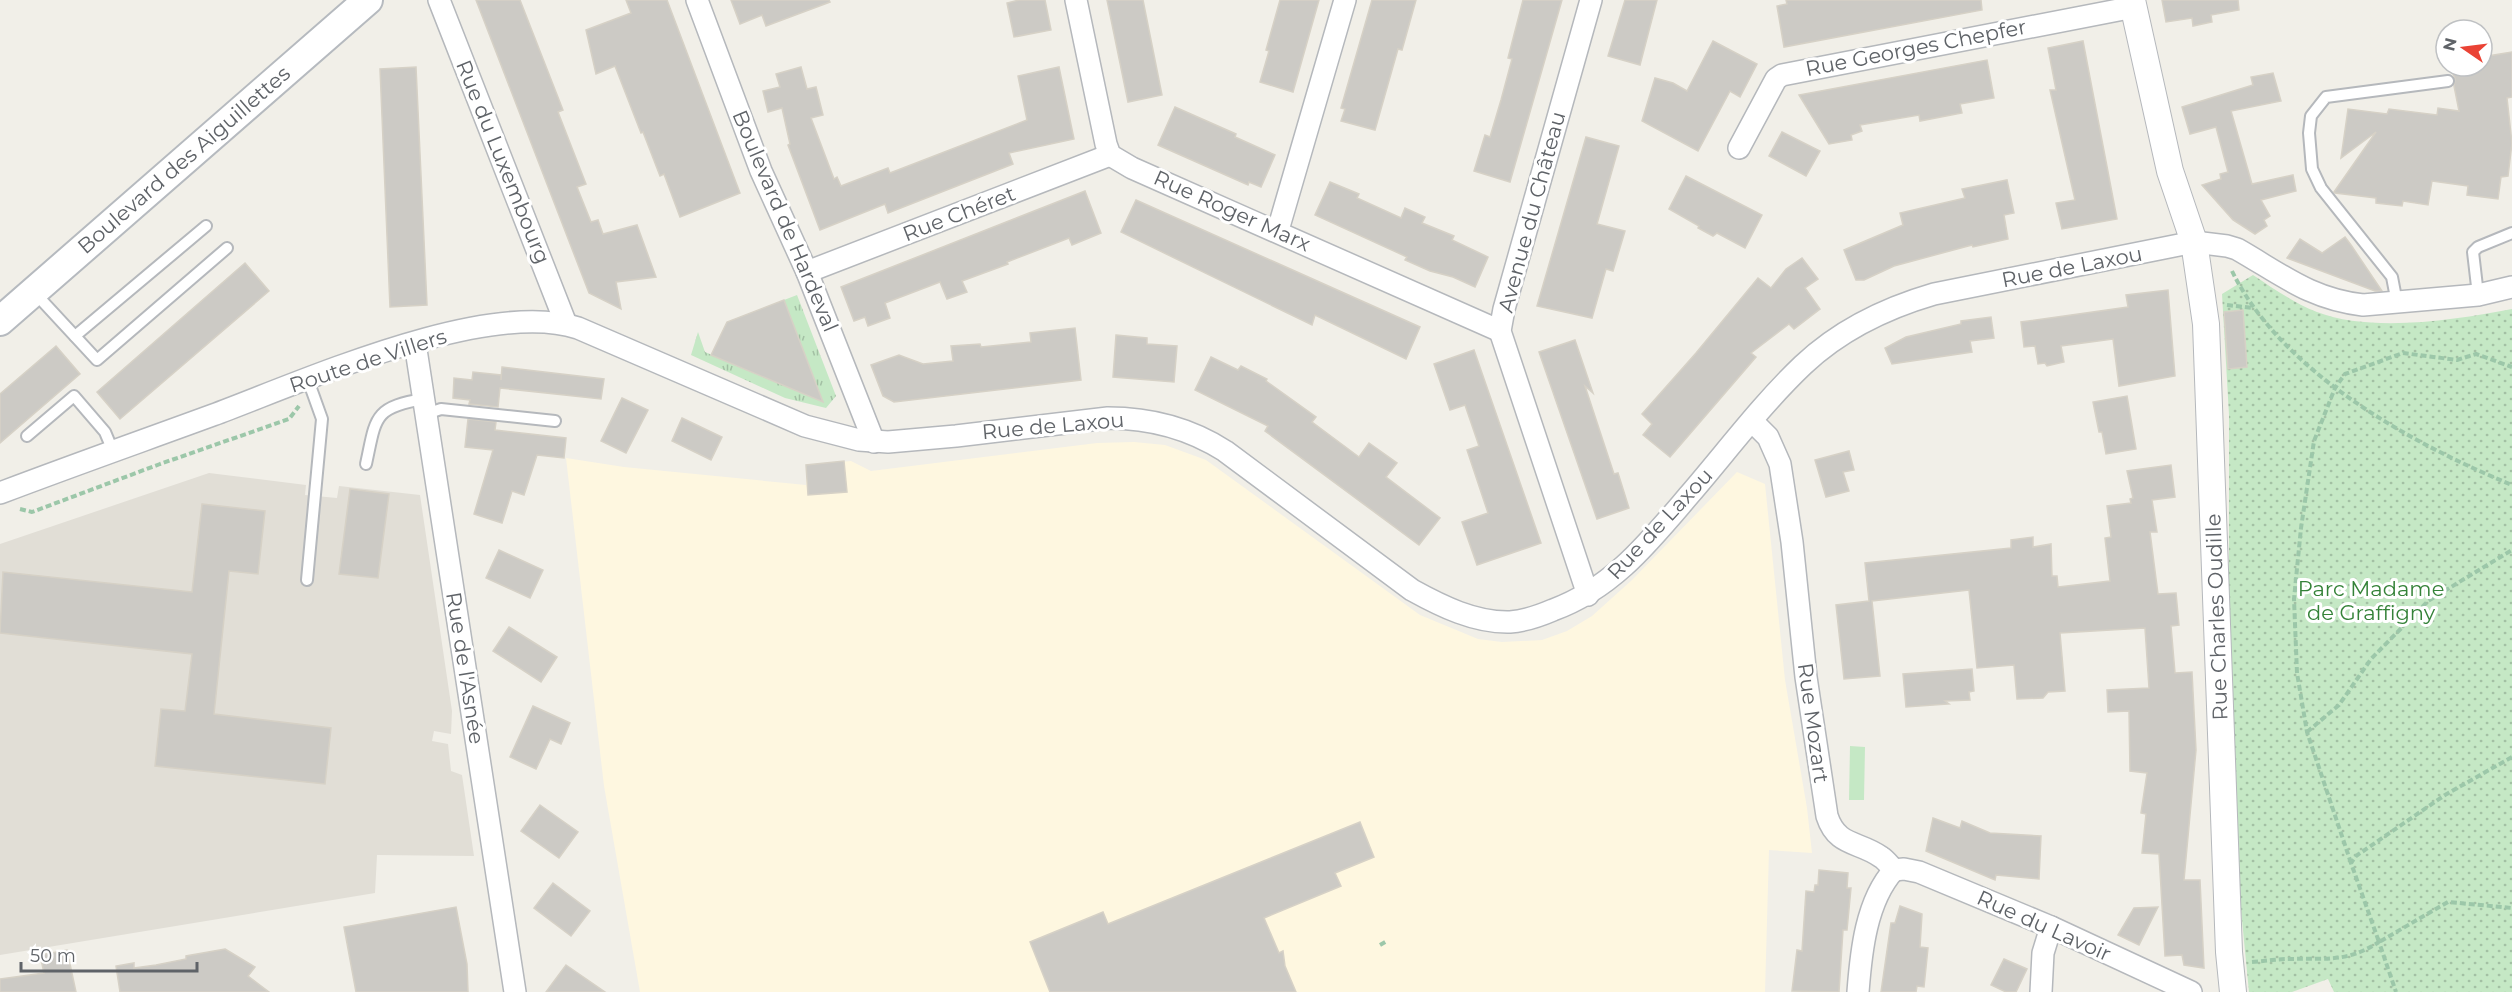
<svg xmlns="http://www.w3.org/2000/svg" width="2512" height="992" viewBox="0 0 2512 992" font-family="Montserrat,sans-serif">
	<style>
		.commercial { fill: #fef7e0 }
		.education { fill: #e1ded6 }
		.grass { fill: url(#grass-tufts) }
		.park { fill: url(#park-dots) }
		.garden { fill: #c5e8c5 }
		.building { fill: #cccac5; stroke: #d6d1c6; stroke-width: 1.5 }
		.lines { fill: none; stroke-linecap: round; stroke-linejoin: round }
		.service-casing { stroke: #b5b8bc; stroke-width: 14 }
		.minor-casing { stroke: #b5b8bc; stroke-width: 24 }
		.tertiary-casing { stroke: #b5b8bc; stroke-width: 28 }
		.secondary-casing { stroke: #b6babf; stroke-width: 32 }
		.path { stroke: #9cc7a9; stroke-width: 4; stroke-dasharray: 6 3; stroke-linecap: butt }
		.service { stroke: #fff; stroke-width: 10 }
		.minor { stroke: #fff; stroke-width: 21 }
		.tertiary { stroke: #fff; stroke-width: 26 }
		.secondary { stroke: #fff; stroke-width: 28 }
		.labels { text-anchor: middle; stroke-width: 6; stroke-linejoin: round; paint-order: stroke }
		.street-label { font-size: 21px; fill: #5f6368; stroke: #fff }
		.park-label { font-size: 21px; fill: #348238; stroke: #fff }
	</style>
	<defs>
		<pattern id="grass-tufts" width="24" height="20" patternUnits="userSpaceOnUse" patternTransform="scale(1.5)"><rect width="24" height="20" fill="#c5e8c5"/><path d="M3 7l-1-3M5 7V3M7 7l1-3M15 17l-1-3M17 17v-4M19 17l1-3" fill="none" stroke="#a3c0a4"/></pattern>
		<pattern id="park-dots" width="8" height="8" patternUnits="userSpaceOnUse" patternTransform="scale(1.5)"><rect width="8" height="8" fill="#c5e8c5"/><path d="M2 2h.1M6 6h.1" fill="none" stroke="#a3c0a4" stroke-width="1.8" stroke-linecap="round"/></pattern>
	</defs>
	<rect width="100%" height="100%" fill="#f1efe8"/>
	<path class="commercial" d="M1134,442l31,3 41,15 214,155 58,24 24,3 40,-2 25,-9 25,-15 40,-36 105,-108 28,12 20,196 22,128 5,45 -43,-3 -4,142h-1125l-36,-206 -38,-328 58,9 182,18v-20l45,-4 20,10 226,-28z"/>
	<path class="education" d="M209,473l97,12 -1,10 32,3 2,-12 81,9 32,216 -1,23 -17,-3 -2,10 16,3 3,27 11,4 12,81 -97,-1 -2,38 -375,62v-411z"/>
	<path class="grass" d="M797,295l39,101 -10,12 -41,-10 -94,-43 7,-23 7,20 102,43 -23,-95z"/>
	<path class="park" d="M2253,275c21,14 41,28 64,37 55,21 138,8 195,-3v683h-178l-6,-13 -36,13h-43l-11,-113 -5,-106 -4,-184v-174l-7,-121z"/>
	<path class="garden" d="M1850,746l15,1 -1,53h-15z"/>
	<g class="building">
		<path d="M476,0h44l43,110 -5,2 28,72 -9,3 14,35 7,-2 5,14 34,-9 19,52 -40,5 5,27 -32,-16z"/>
		<path d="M626,0h41l73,193 -60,24 -16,-43 -4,2 -17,-44 -2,1 -26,-67 -19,8 -10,-44 45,-17z"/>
		<path d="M731,0h98l1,2 -64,24 -4,-11 -22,9z"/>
		<path d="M1019,0h26l6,30 -37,7 -7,-34z"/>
		<path d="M1107,0h36l19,95 -34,7z"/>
		<path d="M1280,0h39l-26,92 -33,-10 9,-31 -3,-1z"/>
		<path d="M1372,0h44l-14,50 -4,-1 -23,81 -34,-9 4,-12 -4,-1z"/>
		<path d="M1523,0h39l-52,182 -36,-11 11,-36 5,2 11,-37 11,-41 -4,-1z"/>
		<path d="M1625,0h32l-17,65 -32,-9z"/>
		<path d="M1786,0h195l1,10 -198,37 -7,-41 10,-2z"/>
		<path d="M2162,0h76l1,10 -28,5 1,7 -19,4 -1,-8 -26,4z"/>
		<path d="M1713,41l44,23 -17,33 -10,-6 -32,60 -56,-30 13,-43 18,5 14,8z"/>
		<path d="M2083,41l34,178 -55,10 -6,-26 19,-3 -25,-110h6l-8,-42z"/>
		<path d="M2512,52v45l-5,1 5,45 -4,33 -7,1 -3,22 -31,-4 1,-9 -36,-5 -4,24 -25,-4 -1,5 -26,-3v-5l-41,-5 -1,-1 42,-60 -35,26 7,-49 39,5 2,-5 48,6 1,-7 21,3 -5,-25 1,-7 -5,-13h32v-9z"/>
		<path d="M1987,60l7,38 -34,6 2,9 -42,8 -1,-6 -59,10 2,6 -11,4 1,5 -23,4 -30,-49z"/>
		<path d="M416,67l11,238 -37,2 -10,-238z"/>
		<path d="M801,67l6,22 9,-2 7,28 -12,3 23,61 3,-2 4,9 47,-18 2,5 137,-53 -9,-44 41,-9 15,72 -65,14 4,11 -125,49 -3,-9 -65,26 -32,-85 2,-1 -8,-36 -14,4 -5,-21 17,-4 -4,-13z"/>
		<path d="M2273,73l8,28 -50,10 21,73 41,-9 3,16 -35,9 9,16 -6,4 3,6 -12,8 -22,-14 -31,-35 19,-6 -1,-5 8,-2 -12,-45 -26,7 -8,-27 71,-22 -2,-8z"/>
		<path d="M1175,107l61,27 -1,3 40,18 -14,32 -12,-5 -1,3 -90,-40z"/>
		<path d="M1782,132l38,19 -14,25 -37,-20z"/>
		<path d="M1586,137l33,9 -22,78 28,7 -12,40 -7,-2 -14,49 -55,-12z"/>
		<path d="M1686,176l76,39 -17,33 -28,-15 -4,3 -15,-8 1,-2 -30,-17z"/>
		<path d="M2007,180l7,33 -10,2 4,24 -35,8 -1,-2 -78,21 -30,14h-8l-12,-30 59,-25 -3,-12 65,-15 -3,-9z"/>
		<path d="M1330,182l29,12 -2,4 44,20 4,-10 20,9 -3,6 32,13 -2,4 36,17 -13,30 -22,-10 -23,-6 -25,-11 2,-3 -92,-42z"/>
		<path d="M1085,191l16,42 -29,12 -3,-7 -62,24 1,2 -46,17 5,11 -20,7 -7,-17 -55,21 5,15 -22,8 -3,-9 -11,4 -13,-34z"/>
		<path d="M1136,200l284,127 -14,32 -91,-44 -3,10 -191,-93z"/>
		<path d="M2345,237l6,8 31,46h-7l-88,-33 13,-19 22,14z"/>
		<path d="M1802,258l16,21 -13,9 15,21 -26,20 -5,-5 -38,29 5,4 -86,100 -27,-22 9,-11 -10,-10 54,-61 62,-75 13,10 15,-19z"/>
		<path d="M245,263l24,28 -149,128 -23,-27z"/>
		<path d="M2168,290l7,86 -56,10 -6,-47 -52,7 3,16 -17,4 -2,-3 -7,1 -3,-18 -11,1 -3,-25 107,-15 -2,-12z"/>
		<path d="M784,300l39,102 -112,-47 16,-33z"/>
		<path d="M2243,310l4,57 -19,2 -4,-57z"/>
		<path d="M1991,317l3,21 -24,3 2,11 -80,12 -7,-16 21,-11 55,-13v-3z"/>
		<path d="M1075,328l6,52 -187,22 -11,-6 -12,-31 28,-10 24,9 30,-3 -2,-15 29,-2 1,3 50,-5 -1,-9z"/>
		<path d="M1116,335l31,3v6l30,2 -3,36 -61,-5z"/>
		<path d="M1575,340l18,53 -8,-7 29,88 4,-1 11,35 -32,11 -58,-167z"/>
		<path d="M56,346l24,28 -80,69v-49z"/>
		<path d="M1474,350l67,193 -64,22 -15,-43 26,-9 -21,-63 12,-4 -14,-41 -15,5 -16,-46z"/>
		<path d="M1211,357l27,13 3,-4 26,13 -1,2 50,36 -4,5 47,35 10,-14 28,20 -11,14 54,41 -21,27 -154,-114 3,-5 -73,-36z"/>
		<path d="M502,367l102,12 -3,20 -101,-11 -2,19 -29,-3 1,-4 -17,-2 1,-20 18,2 1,-8 28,3v5z"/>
		<path d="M2127,396l9,53 -30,5 -4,-22h-3l-6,-30z"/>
		<path d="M622,398l26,12 -22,43 -25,-12z"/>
		<path d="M682,418l40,19 -11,23 -39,-19z"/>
		<path d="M468,419l28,3 -1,8 71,8 -2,20 -27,-3 -13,40 -12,-4 -10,32 -28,-9 19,-64 -28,-3z"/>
		<path d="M1849,451l5,19 -11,2 6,19 -23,6 -11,-37z"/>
		<path d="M844,461l3,31 -39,3 -2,-30z"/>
		<path d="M2171,465l4,32 -23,3 5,32h-7l8,62 18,-1 3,32 -8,1 4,47 17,-1 4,78 -12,130h16l4,88 -20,-3 -2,-10 -17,1 -6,-102 -17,-1 4,-39 -5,-1 6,-40 -17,-2 -1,-60 -21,1 -1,-22 42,-2 -4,-60 -85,5 5,58 -17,1 -5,6 -26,1 -3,-34 -37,3 -8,-78 -97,11 8,75 -36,3 -8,-74 33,-4 -4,-38 146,-15v-8l22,-3v10l18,-3 1,32h5l1,11 52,-6 -5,-43 6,-1 -4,-31 24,-3 -1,-4 3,-1 -6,-27z"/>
		<path d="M350,489l39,5 -11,84 -39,-4z"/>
		<path d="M202,504l63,7 -7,63 -29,-3 -15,143 117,14 -6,56 -170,-18 6,-57 24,2 7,-57 -192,-21 3,-61 189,20z"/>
		<path d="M499,550l44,20 -13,28 -44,-20z"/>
		<path d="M509,627l48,30 -16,25 -48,-31z"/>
		<path d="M1972,669l2,22 -5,1 1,8 -25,1 4,3 -43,3 -3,-33z"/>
		<path d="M533,706l37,17 -9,21 -11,-5 -14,30 -26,-12z"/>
		<path d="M540,805l38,27 -19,26 -38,-27z"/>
		<path d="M1933,818l27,10 2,-7 28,12 51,3 -2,43 -43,-4 -1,5 -69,-29z"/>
		<path d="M1360,822l14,35 -39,16 6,13 -77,32 15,35 4,-2 2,15 11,26h-246l-20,-50 73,-30 5,12z"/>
		<path d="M1819,870l29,3 -1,15h4l-4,42h-4l-4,62 -47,-1 5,-41 5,1 4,-60 8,1 1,-7h3z"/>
		<path d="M553,883l37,28 -19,25 -37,-28z"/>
		<path d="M1900,906l22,8 -2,33 8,1 -4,39 -7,-1 -1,6h-35l10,-69h4z"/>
		<path d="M456,907l11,57 1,28h-112l-12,-65z"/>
		<path d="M2158,907l-19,38 -21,-10 16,-27z"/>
		<path d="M225,949l30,18 -7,9 21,16h-149l-4,-26 18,-3v5l22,-3 30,-6v-3z"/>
		<path d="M67,950l9,42h-76v-13l44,-6 -4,-18z"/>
		<path d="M2004,959l23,10 -11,23h-10l-15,-7z"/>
		<path d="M566,965l39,27h-59z"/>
	</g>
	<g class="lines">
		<defs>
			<g id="service">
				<path d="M34,292l63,68 130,-112"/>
				<path d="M2478,295l-5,-43 5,-5 34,-14"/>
				<path d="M2397,303l-5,-26 -71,-89 -9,-19 -3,-36 2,-17 15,-19 122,-16"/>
				<path d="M75,336l131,-110"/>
				<path d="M426,414l15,-5 114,12"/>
				<path d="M27,436l47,-40 31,36 8,19"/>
				<path d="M366,464c10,-46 7,-57 58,-65"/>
				<path d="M307,580l15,-161 -14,-39"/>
			</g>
			<g id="minor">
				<path d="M439,0l127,324"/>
				<path d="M697,0l64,171 46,101 67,170"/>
				<path d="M1076,0l30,144 4,11 22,13 368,163"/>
				<path d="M1739,148l37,-69 6,-4 352,-68"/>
				<path d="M1278,230l67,-230"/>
				<path d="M807,272l303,-117"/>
				<path d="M415,343l100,649"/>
				<path d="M1752,421l16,16 12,27 12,78 14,135 21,139c10,31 32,25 54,41 5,3 9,9 13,13"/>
				<path d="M0,493c71,-27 142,-52 213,-78 89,-33 274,-117 365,-87l227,98 54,14 29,2 68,-6 152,-18c42,0 81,10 117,33l187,139c29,16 63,33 98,32 15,-1 29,-6 43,-12 60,-22 96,-68 137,-116 37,-43 72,-90 113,-129 37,-35 83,-57 131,-71l260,-52 33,4 10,3c44,25 73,50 126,56l115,-10 34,-8"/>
				<path d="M1588,595l-88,-264 4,-22 87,-309"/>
				<path d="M1894,870l10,-1 15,3 132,55 140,65"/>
				<path d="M1858,992c3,-40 8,-91 36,-122"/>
				<path d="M2041,992l2,-39 8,-26"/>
			</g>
			<path id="tertiary" d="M2132,0l38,171 24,71 12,82 23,628 4,40"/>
			<path id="secondary" d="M0,321l368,-321"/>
		</defs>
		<use href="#service" class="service-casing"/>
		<use href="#minor" class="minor-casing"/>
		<use href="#tertiary" class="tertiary-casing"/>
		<use href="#secondary" class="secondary-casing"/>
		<g class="path">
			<path d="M2232,271c49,101 180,173 280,214"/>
			<path d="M2227,305l27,3"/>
			<path d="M20,509l12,3 128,-48 129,-45 10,-13"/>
			<path d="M2307,732l32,-27 32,-46 57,-58 84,-51"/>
			<path d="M2512,757l-67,38 -89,61 -5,7 28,79 69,-40 64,6"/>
			<path d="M2351,863l-44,-131 -10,-59 -3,-74 7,-71 13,-87 21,-53 10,-14 58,-21 54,7 19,-6 36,13"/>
			<path d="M1380,945l7,-4"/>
			<path d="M2252,962c13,-1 25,-3 38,-3 36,-1 56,4 89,-17l17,50"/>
		</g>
		<use href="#service" class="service"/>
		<use href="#minor" class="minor"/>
		<use href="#tertiary" class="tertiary"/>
		<use href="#secondary" class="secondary"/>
	</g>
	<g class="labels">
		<g class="street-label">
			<text transform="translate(1916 48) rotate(-11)" y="7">Rue Georges Chepfer</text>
			<text transform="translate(184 160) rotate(-41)" y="7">Boulevard des Aiguillettes</text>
			<text transform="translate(503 162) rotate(68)" y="7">Rue du Luxembourg</text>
			<text transform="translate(1232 211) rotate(24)" y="7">Rue Roger Marx</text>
			<text transform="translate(1532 212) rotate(-75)" y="7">Avenue du Château</text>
			<text transform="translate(959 214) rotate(-21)" y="7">Rue Chéret</text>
			<text transform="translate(785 221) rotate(67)" y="7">Boulevard de Hardeval</text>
			<text transform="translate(2072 267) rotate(-11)" y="7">Rue de Laxou</text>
			<text transform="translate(368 361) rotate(-18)" y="7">Route de Villers</text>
			<text transform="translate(1053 426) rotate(-5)" y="7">Rue de Laxou</text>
			<text transform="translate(1660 524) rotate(-47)" y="7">Rue de Laxou</text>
			<text transform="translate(2217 617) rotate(-92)" y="7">Rue Charles Oudille</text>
			<text transform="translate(465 668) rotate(81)" y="7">Rue de l'Asnée</text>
			<text transform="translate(1813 723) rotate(82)" y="7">Rue Mozart</text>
			<text transform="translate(2044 926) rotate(24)" y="7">Rue du Lavoir</text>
		</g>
		<g class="park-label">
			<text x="2371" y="596">Parc Madame<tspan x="2371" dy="24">de Graffigny</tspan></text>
		</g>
	</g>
	<g transform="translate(2464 48) rotate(284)"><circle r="28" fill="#ffffff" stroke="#bfc1c3" stroke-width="1.5"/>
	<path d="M0-4.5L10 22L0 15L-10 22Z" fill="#ea4335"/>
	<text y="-9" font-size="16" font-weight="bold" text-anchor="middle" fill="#5f6368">N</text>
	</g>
	<path d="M21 962v9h176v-9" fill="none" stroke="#5f6368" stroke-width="3"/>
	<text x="30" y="962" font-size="18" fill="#5f6368" stroke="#ffffff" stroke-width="4.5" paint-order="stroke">50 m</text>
</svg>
